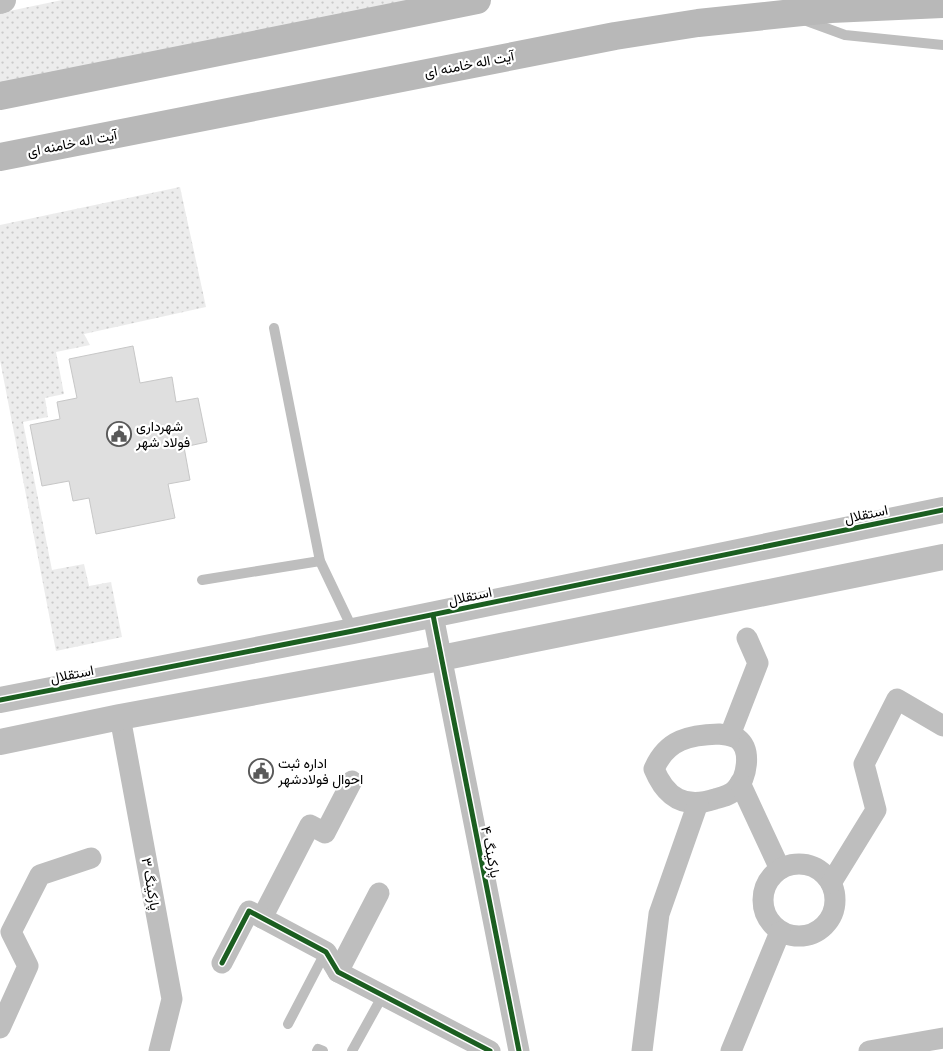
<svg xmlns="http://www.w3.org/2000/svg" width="943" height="1051" viewBox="0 0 943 1051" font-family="Figtree,Vazirmatn,sans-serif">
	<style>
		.grass { fill: url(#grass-dots) }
		.building { fill: #dfdfdf; stroke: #c7c7c7 }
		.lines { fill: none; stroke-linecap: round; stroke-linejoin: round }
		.service { stroke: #bebebe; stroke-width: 10 }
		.minor { stroke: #bebebe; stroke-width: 21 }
		.tertiary { stroke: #bebebe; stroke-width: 26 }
		.secondary { stroke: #b8b8b8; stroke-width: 28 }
		.cycleway-casing { stroke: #fff; stroke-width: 8 }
		.cycleway { stroke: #1b5e20; stroke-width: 5 }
		.labels { text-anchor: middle; stroke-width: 4.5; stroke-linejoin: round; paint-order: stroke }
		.street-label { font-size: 14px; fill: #000; stroke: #fff }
		.poi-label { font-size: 14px; fill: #000; stroke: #fff; text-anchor: start }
	</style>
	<defs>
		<pattern id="grass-dots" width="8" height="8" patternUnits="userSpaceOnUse" patternTransform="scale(1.25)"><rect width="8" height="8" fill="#ececec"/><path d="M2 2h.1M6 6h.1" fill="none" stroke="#c9c9c9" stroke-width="1.8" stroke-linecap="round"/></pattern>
	</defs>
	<rect width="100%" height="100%" fill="#fff"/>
	<g class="grass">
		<path d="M62,0h362l-424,84v-71z"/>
		<path d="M180,187l26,120 -122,27 6,11 -34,7 8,42 -19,4 3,19 -25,5 29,148 32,-6 5,22 22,-4 11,55 -66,14 -56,-291v-135z"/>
	</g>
	<path class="building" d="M133,346l7,37 32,-6 4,25 22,-4 9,44 -23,5 6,33 -22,4 7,34 -79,16 -7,-36 -16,3 -4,-20 -27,5 -12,-61 30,-6 -3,-17 20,-4 -8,-39z"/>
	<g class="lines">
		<g class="service">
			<path d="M804,20l41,15 98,10"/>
			<path d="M274,328l46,233 33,69"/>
			<path d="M202,580l118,-19"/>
			<path d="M288,1024l37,-71"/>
			<path d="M317,1051l1,-2 5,2"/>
			<path d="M352,1051l31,-56"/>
		</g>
		<g class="minor">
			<path d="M433,615l86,436"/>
			<path d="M120,717l52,282 -13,52"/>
			<path d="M719,734c7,1 13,1 19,5 14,11 9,39 -2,50 -5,6 -14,8 -21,10 -30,10 -49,-1 -61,-30 13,-30 36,-34 65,-35z"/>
			<path d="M730,735l28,-72 -11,-25"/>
			<path d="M740,783l40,86"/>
			<circle cx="799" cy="900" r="36"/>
			<path d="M831,883l45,-73 -12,-46 33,-65 46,27"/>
			<path d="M262,918l48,-93 15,8 27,-52"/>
			<path d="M222,963l27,-52 77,41 12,20 152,79"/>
			<path d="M338,972l41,-79"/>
			<path d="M0,1028l28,-62 -17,-34 29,-57 51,-17"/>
			<path d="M642,1051l17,-137 39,-111"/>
			<path d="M731,1051l49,-119"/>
			<path d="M869,1051l74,-13"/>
		</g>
		<g class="tertiary">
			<path d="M0,1l3,-1"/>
			<path d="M0,700l353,-69 590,-121"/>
			<path d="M0,742l120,-25 321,-59 502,-101"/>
		</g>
		<g class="secondary">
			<path d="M0,96l477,-96"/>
			<path d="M0,157l615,-121 83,-13 133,-14 112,-5"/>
		</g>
		<defs>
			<g id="cycleway">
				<path d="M433,615l86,436"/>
				<path d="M0,700l353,-69 590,-121"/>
				<path d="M222,963l27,-52 77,41 12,20 152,79"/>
			</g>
		</defs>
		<use href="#cycleway" class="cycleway-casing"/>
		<use href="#cycleway" class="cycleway"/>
	</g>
	<defs>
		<symbol id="civic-ring" viewBox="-11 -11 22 22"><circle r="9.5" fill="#fff" stroke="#595959" stroke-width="1.5"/><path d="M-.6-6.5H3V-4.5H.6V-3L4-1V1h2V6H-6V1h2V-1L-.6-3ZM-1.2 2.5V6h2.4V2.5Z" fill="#595959"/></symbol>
	</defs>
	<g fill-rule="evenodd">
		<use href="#civic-ring" x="105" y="420" width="28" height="28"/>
		<use href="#civic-ring" x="247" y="757" width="28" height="28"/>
	</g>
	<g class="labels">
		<g class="street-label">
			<text transform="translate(469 64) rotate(-11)" y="5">آیت اله خامنه ای</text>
			<text transform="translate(72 143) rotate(-11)" y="5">آیت اله خامنه ای</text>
			<text transform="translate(866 514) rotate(-12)" y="5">استقلال</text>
			<text transform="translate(470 596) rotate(-12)" y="5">استقلال</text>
			<text transform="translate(72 674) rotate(-11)" y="5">استقلال</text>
			<text transform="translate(491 852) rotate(79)" y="5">پارکینگ ۴</text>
			<text transform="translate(151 884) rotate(80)" y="5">پارکینگ ۳</text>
		</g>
		<g class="poi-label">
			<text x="136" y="431">شهرداری<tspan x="136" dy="16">فولاد شهر</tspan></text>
			<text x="278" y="768">اداره ثبت<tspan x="278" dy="16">احوال فولادشهر</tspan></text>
		</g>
	</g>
</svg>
